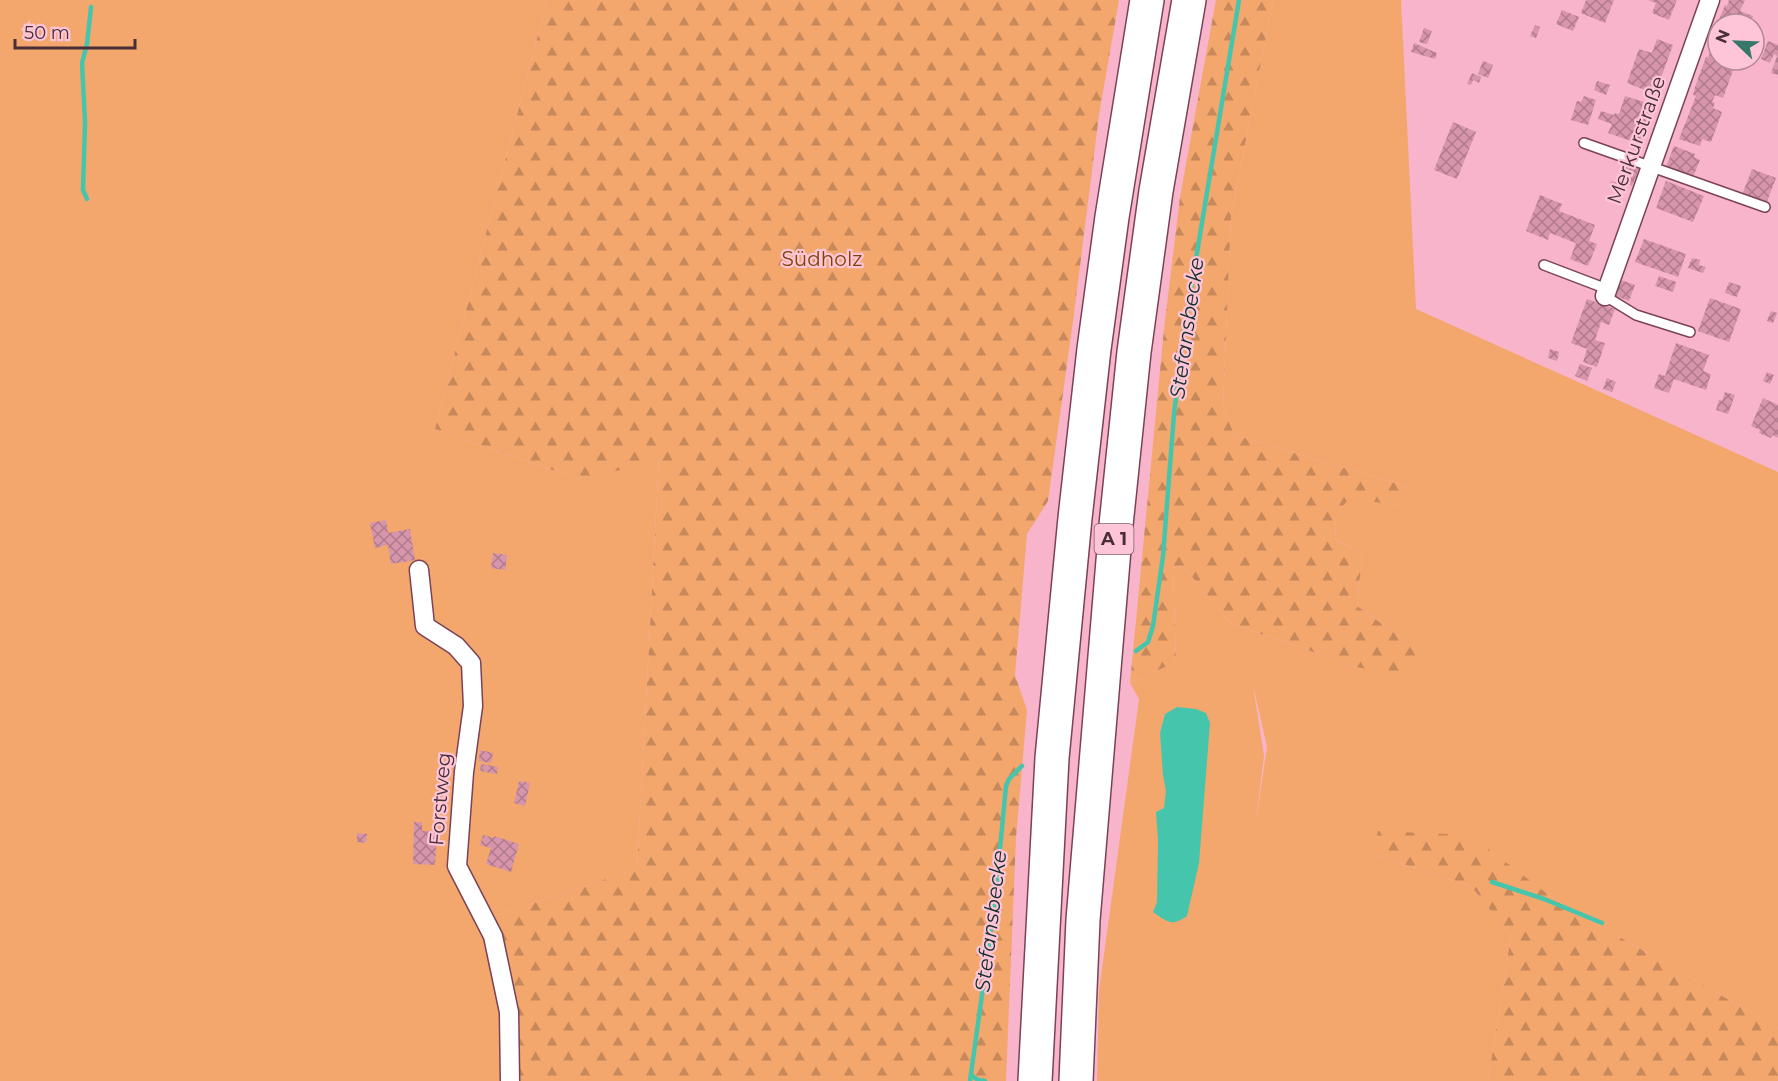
<svg xmlns="http://www.w3.org/2000/svg" width="1778" height="1081" viewBox="0 0 1778 1081" font-family="Montserrat,sans-serif">
	<style>
		.green { fill: #f3a76d; fill-rule: evenodd }
		.forest { fill: url(#forest-firs) }
		.water { fill: #45c5ac }
		.lines { fill: none; stroke-linecap: round; stroke-linejoin: round }
		.stream { stroke: #45c5ac; stroke-width: 4.5 }
		.building { fill: url(#building-cross-hatch) }
		.service-casing { stroke: #7b4257; stroke-width: 12 }
		.minor-casing { stroke: #7b4257; stroke-width: 21 }
		.motorway-casing { stroke: #7b4257; stroke-width: 36 }
		.service { stroke: #fff; stroke-width: 9 }
		.minor { stroke: #fff; stroke-width: 18 }
		.motorway { stroke: #fff; stroke-width: 33 }
		.labels { text-anchor: middle; stroke-width: 4.5; stroke-linejoin: round; paint-order: stroke }
		.shield { fill: #fdc5d7; stroke: #7f5b67; stroke-width: 1.5 }
		.shield-label { font-size: 18px; font-weight: bold; fill: #492e37 }
		.street-label { font-size: 20px; fill: #492e37; stroke: #fdc5d7 }
		.park-label { font-size: 20px; fill: #7e4203; stroke: #fdc5d7 }
		.water-label { font-size: 21px; font-style: italic; fill: #142f29; stroke: #fdc5d7 }
	</style>
	<defs>
		<pattern id="forest-firs" width="22" height="20" patternUnits="userSpaceOnUse" patternTransform="scale(1.5)"><rect width="22" height="20" fill="#f3a76d"/><path d="M5 1l3.5 6h-7zM16 11l3.5 6h-7z" fill="#c7885a"/></pattern>
		<pattern id="building-cross-hatch" width="8" height="8" patternUnits="userSpaceOnUse" patternTransform="scale(1.5)"><rect width="8" height="8" fill="#d695ab"/><path d="M0 0l8 8M0 8l8-8" fill="none" stroke="#b07a8c"/></pattern>
	</defs>
	<rect width="100%" height="100%" fill="#f8b4cb"/>
	<g class="green">
		<path d="M0,0h547l-112,429 149,52 75,-24 -22,412 -143,47 12,96 1,69h-507z"/>
		<path d="M1273,0h128l15,309 362,163v556l-221,-127 -87,-65 -98,18 99,32 40,50 -23,145h-391l2,-90 40,-292 -9,-16 46,-21 -3,-94 10,-2 47,57 126,44 51,-25 -50,-36 5,-50c-9,-9 -17,-10 -27,-17l1,-23 13,-19 52,9 7,-19 -174,-52 -11,-30 8,-188zM1253,685l14,62 -11,74 8,-65z"/>
	</g>
	<g class="forest">
		<path d="M547,0h572l-20,115 -25,199 -26,187 -21,33 -12,141 12,35 -11,128 -10,243h-492l-2,-64 -18,-101 143,-47 22,-411 -75,23 -149,-52z"/>
		<path d="M1216,0h57l-42,217 -8,188 11,30 174,52 1,10 -8,9 -52,-8 -13,18 -1,23c11,8 17,7 27,17l-5,50 50,36 15,20 -7,15 -59,-10 -126,-44 -47,-57 -10,2 3,94 -46,21 34,-354 16,-132z"/>
		<path d="M1378,831l92,4 87,66 221,127v53h-290l23,-145 -40,-50 -99,-32z"/>
	</g>
	<path class="water" d="M1177,707l19,2 10,4 4,10 -11,140 -12,53c-16,11 -19,6 -34,-4l4,-10 1,-62 -2,-28 8,-4 2,-17 -3,-16 -3,-42 5,-19z"/>
	<g class="lines">
		<g class="stream">
			<path d="M87,199l-4,-9 2,-68 -3,-59 5,-19 4,-37"/>
			<path d="M1136,651l12,-9 5,-16 10,-70 11,-142 9,-77 56,-337"/>
			<path d="M1492,882l52,17 58,24"/>
			<path d="M971,1075l7,5 7,1"/>
			<path d="M970,1081l25,-180 11,-115 3,-7 13,-13"/>
		</g>
	</g>
	<g class="building">
		<path d="M1586,0h28l-9,23 -24,-10z"/>
		<path d="M1648,0h29l-8,20 -17,-7 4,-10z"/>
		<path d="M1729,0h16l-5,11 13,5 -3,8h-32v36h5l-1,3 12,5 -11,30 -8,-3 -3,7 3,1 -2,5 9,4 -11,30 -9,-3 -2,7 -21,-7 17,-43 -3,-1 2,-8 11,-30 2,1 8,-21 -3,-2 12,-30 2,1z"/>
		<path d="M1562,10l17,7 -6,14 -17,-7z"/>
		<path d="M1535,25l5,2 -4,11 -6,-2z"/>
		<path d="M1424,28l8,3 -5,13 -8,-2z"/>
		<path d="M1657,39l16,6 -18,49 -28,-11 12,-34 13,4z"/>
		<path d="M1768,41l10,4v30l-7,-2 6,-17 -3,-2 -4,9 -9,-4z"/>
		<path d="M1414,43l23,10 -2,6 -24,-7z"/>
		<path d="M1483,61l10,4 -5,13 -10,-4z"/>
		<path d="M1472,73l9,4 -2,6 -6,-3 -2,5 -4,-1z"/>
		<path d="M1597,81l13,4 -4,10 -12,-5z"/>
		<path d="M1584,96l12,4 -8,25 -17,-5 6,-19 4,1z"/>
		<path d="M1625,96l28,9 -13,39 -32,-11 4,-9 -14,-5 3,-8 13,4 1,-2 4,1z"/>
		<path d="M1453,122l23,10 -19,47 -23,-9z"/>
		<path d="M1674,146l21,8 -1,3 6,3 -7,17 -27,-10z"/>
		<path d="M1625,159l15,7 -8,20 -15,-6z"/>
		<path d="M1752,169l24,9 -10,26 -24,-9z"/>
		<path d="M1611,181l11,3 -3,6 -10,-3z"/>
		<path d="M1666,181l38,15 -11,26 -37,-14z"/>
		<path d="M1540,195l22,9 -3,7 36,14 -6,16 8,3 -9,22 -18,-7 6,-16 -26,-10 -2,7 -22,-9z"/>
		<path d="M1644,239l42,15 -8,23 -43,-15z"/>
		<path d="M1692,258l8,2 -1,5 7,2 -3,6 -15,-5z"/>
		<path d="M1659,276l17,6 -3,10 -18,-6z"/>
		<path d="M1618,279l17,6 -6,16 -13,-5 2,-6 -3,-1z"/>
		<path d="M1729,282l12,4 -4,11 -12,-4z"/>
		<path d="M1710,298l31,11 -12,33 -31,-11z"/>
		<path d="M1587,299l28,10 -6,16 -8,-3 -6,18 10,3 -8,24 -14,-5 4,-13 -16,-6z"/>
		<path d="M1771,311l6,2 -4,10 -6,-2z"/>
		<path d="M1676,343l33,12 -6,16 8,3 -5,16 -32,-11 -5,14 -15,-5 5,-14 6,2z"/>
		<path d="M1550,349l9,3 -2,9 -9,-3z"/>
		<path d="M1580,364l12,4 -5,13 -12,-5z"/>
		<path d="M1767,372l7,3 -4,9 -7,-3z"/>
		<path d="M1607,378l9,4 -4,10 -9,-3z"/>
		<path d="M1725,392l10,3 -7,19 -12,-4 3,-10 3,1z"/>
		<path d="M1763,398l15,7v33l-6,-3 -1,3 -12,-5 1,-3 -9,-4z"/>
		<path d="M386,520l2,13 22,-4 5,31 -24,4 -3,-19 -13,3 -5,-25z"/>
		<path d="M493,553l14,2 -2,15 -14,-2z"/>
		<path d="M480,750l13,3 -2,10 -12,-2z"/>
		<path d="M481,764l17,3 -1,7 -17,-3z"/>
		<path d="M519,781l11,2 -5,23 -11,-3z"/>
		<path d="M414,822h8v9h15l-2,34 -22,-1z"/>
		<path d="M357,833l10,1 -1,9 -9,-1z"/>
		<path d="M483,835l11,3v-2l25,8 -8,28 -25,-8 5,-16 -11,-3z"/>
	</g>
	<g class="lines">
		<defs>
			<g id="service">
				<path d="M1584,143l181,64"/>
				<path d="M1544,265l63,24"/>
				<path d="M1605,296l31,19 54,17"/>
			</g>
			<g id="minor">
				<path d="M1605,296l105,-296"/>
				<path d="M419,570l6,56 31,20 15,17 2,43 -9,66 -7,94 36,70 16,76 1,69"/>
			</g>
			<g id="motorway">
				<path d="M1035,1081l17,-323 23,-240 19,-169 18,-132 35,-217"/>
				<path d="M1076,1081l7,-161 33,-395 18,-173 22,-161 33,-191"/>
			</g>
		</defs>
		<use href="#service" class="service-casing"/>
		<use href="#minor" class="minor-casing"/>
		<use href="#motorway" class="motorway-casing"/>
		<use href="#service" class="service"/>
		<use href="#minor" class="minor"/>
		<use href="#motorway" class="motorway"/>
	</g>
	<g class="labels">
		<rect class="shield" x="1094.5" y="524" width="39" height="30" rx="4.5"/>
		<g class="shield-label">
			<text x="1114" y="545">A 1</text>
		</g>
		<g class="street-label">
			<text transform="translate(1636 140) rotate(-70)" y="7">Merkurstraße</text>
			<text transform="translate(440 799) rotate(-85)" y="7">Forstweg</text>
		</g>
		<g class="park-label">
			<text x="822" y="266">Südholz</text>
		</g>
		<g class="water-label">
			<text transform="translate(1187 328) rotate(-82)" y="7">Stefansbecke</text>
			<text transform="translate(991 921) rotate(-83)" y="7">Stefansbecke</text>
		</g>
	</g>
	<g transform="translate(1736 42) rotate(293)"><circle r="28" fill="#fdc5d7" stroke="#b58997" stroke-width="1.5"/>
	<path d="M0-4.5L10 22L0 15L-10 22Z" fill="#357869"/>
	<text y="-9" font-size="16" font-weight="bold" text-anchor="middle" fill="#492e37">N</text>
	</g>
	<path d="M15 39v9h120v-9" fill="none" stroke="#492e37" stroke-width="3"/>
	<text x="24" y="39" font-size="18" fill="#492e37" stroke="#fdc5d7" stroke-width="4.5" paint-order="stroke">50 m</text>
</svg>
